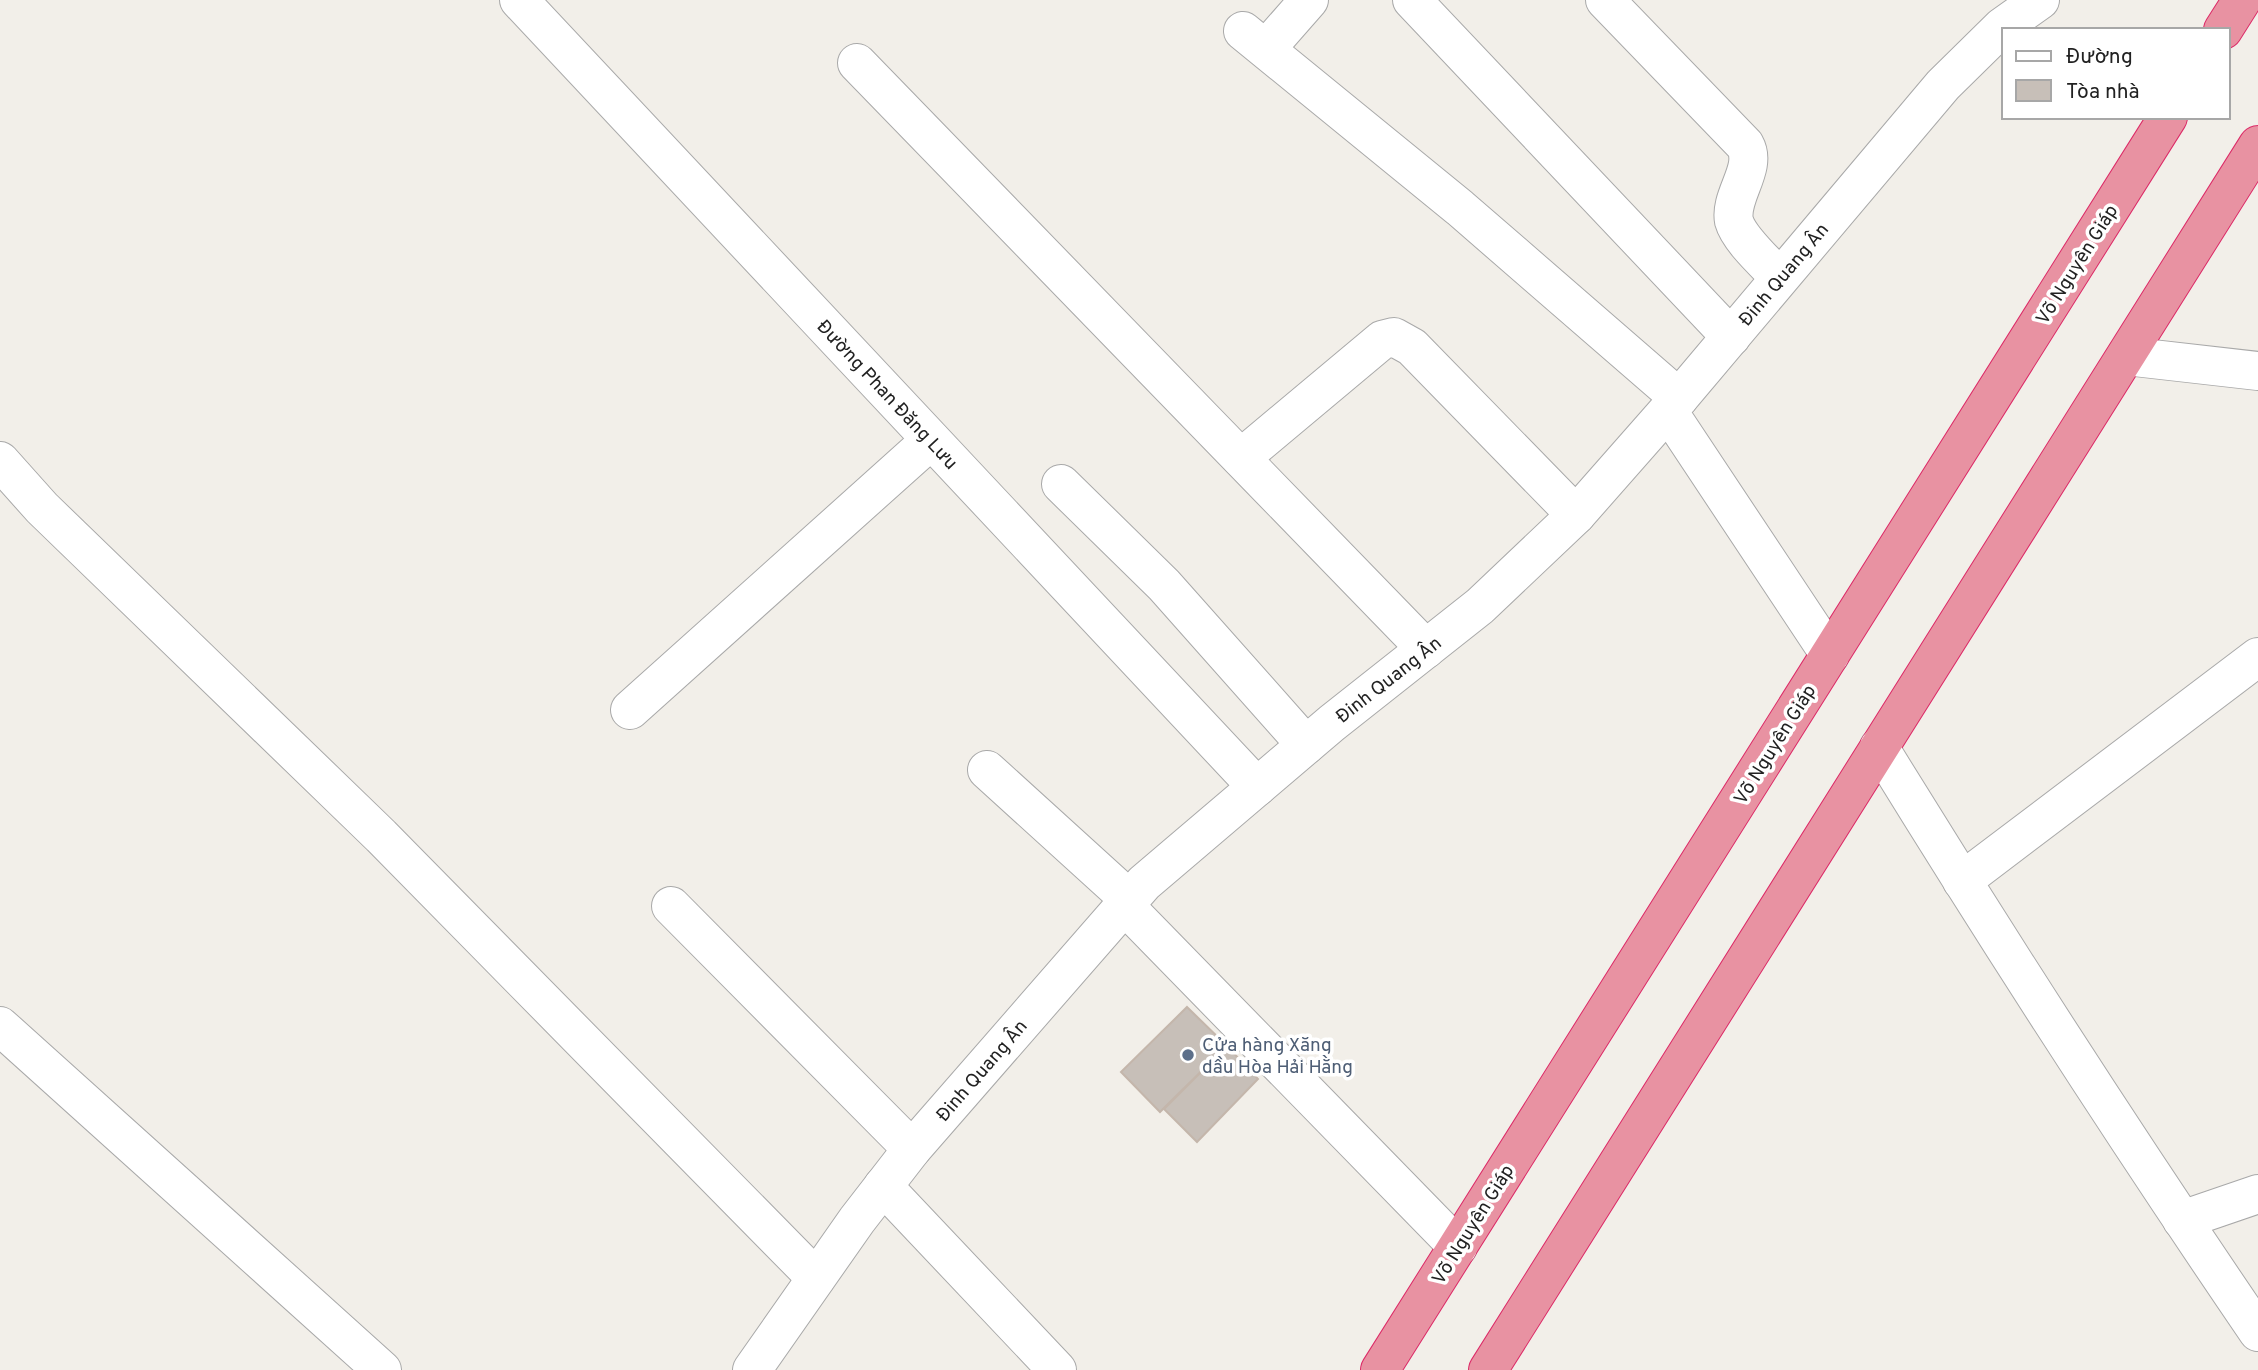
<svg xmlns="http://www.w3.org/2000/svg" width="2258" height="1370" viewBox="0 0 2258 1370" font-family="Overpass,sans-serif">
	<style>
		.building { fill: #c7bfb8; stroke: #c4b6ab; stroke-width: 2 }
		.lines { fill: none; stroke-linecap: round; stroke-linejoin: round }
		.minor-casing { stroke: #a9a9a9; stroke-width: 40 }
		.highway-casing { stroke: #dc2a67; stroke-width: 40 }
		.minor { stroke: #fff; stroke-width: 38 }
		.highway { stroke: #e892a2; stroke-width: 38 }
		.service-dot { fill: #5c6f8a; stroke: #fff; stroke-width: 2.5 }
		.labels { text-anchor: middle; stroke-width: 7; stroke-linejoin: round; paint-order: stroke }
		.street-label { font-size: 19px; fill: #222; stroke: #fff }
		.service-label { font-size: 19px; fill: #4e5e75; stroke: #fff; text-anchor: start }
	</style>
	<rect width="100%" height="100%" fill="#f2efe9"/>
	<g class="building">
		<path d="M1187,1007l40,39 -67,66 -39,-40z"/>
		<path d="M1227,1046l31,33 -61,63 -33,-33z"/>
	</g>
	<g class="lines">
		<defs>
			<g id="minor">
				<path d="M519,0l738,787"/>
				<path d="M1412,0l319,337"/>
				<path d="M1605,0l140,145c13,23 -16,51 -11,76 5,18 32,42 45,56"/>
				<path d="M1243,31l217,177 219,190"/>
				<path d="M1266,49l43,-49"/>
				<path d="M857,63l569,586"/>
				<path d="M2126,356l132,15"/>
				<path d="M1668,411l162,244"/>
				<path d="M1241,458l141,-118 12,-3 18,10 164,168"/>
				<path d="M0,461l42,47 339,328 435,442"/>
				<path d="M1061,484l103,101 142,160"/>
				<path d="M630,710l301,-270"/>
				<path d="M1879,747c122,198 248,393 379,585"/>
				<path d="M987,770l142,129"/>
				<path d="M1962,881l296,-224"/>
				<path d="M1124,905l334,342"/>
				<path d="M671,906l241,243"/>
				<path d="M0,1026l382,344"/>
				<path d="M883,1186l174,184"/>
				<path d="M2182,1220l76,-26"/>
				<path d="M752,1370l105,-150 55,-71 232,-266 188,-160 148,-117 96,-91 103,-117 264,-313 59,-58 38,-27"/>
			</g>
			<g id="highway">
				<path d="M2223,30l19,-30"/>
				<path d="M1380,1370l788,-1253"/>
				<path d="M1488,1370l770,-1225"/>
			</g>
		</defs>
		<use href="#minor" class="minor-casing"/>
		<use href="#highway" class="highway-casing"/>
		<use href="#minor" class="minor"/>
		<use href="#highway" class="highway"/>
	</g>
	<circle class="service-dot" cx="1188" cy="1055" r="7"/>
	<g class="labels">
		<g class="street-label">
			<text transform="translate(2076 264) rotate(-58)" y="7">Võ Nguyên Giáp</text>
			<text transform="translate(1783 274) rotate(-50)" y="7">Đinh Quang Ân</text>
			<text transform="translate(888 394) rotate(47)" y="7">Đường Phan Đăng Lưu</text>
			<text transform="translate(1388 679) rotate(-38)" y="7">Đinh Quang Ân</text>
			<text transform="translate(1774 744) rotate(-58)" y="7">Võ Nguyên Giáp</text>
			<text transform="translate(981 1070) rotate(-49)" y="7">Đinh Quang Ân</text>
			<text transform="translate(1472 1224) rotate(-58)" y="7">Võ Nguyên Giáp</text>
		</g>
		<g class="service-label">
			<text x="1202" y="1051">Cửa hàng Xăng<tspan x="1202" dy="22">dầu Hòa Hải Hằng</tspan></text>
		</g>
	</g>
	<rect x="2002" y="28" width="228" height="91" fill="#ffffff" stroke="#a7a7a7" stroke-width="2"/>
	<rect x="2016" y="51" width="35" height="10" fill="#ffffff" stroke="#a7a7a7" stroke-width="2"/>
	<text x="2066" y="63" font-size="21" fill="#222222">Đường</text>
	<rect x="2016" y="80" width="35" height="21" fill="#c7bfb8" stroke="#a7a7a7" stroke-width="2"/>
	<text x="2066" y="98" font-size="21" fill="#222222">Tòa nhà</text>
</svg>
